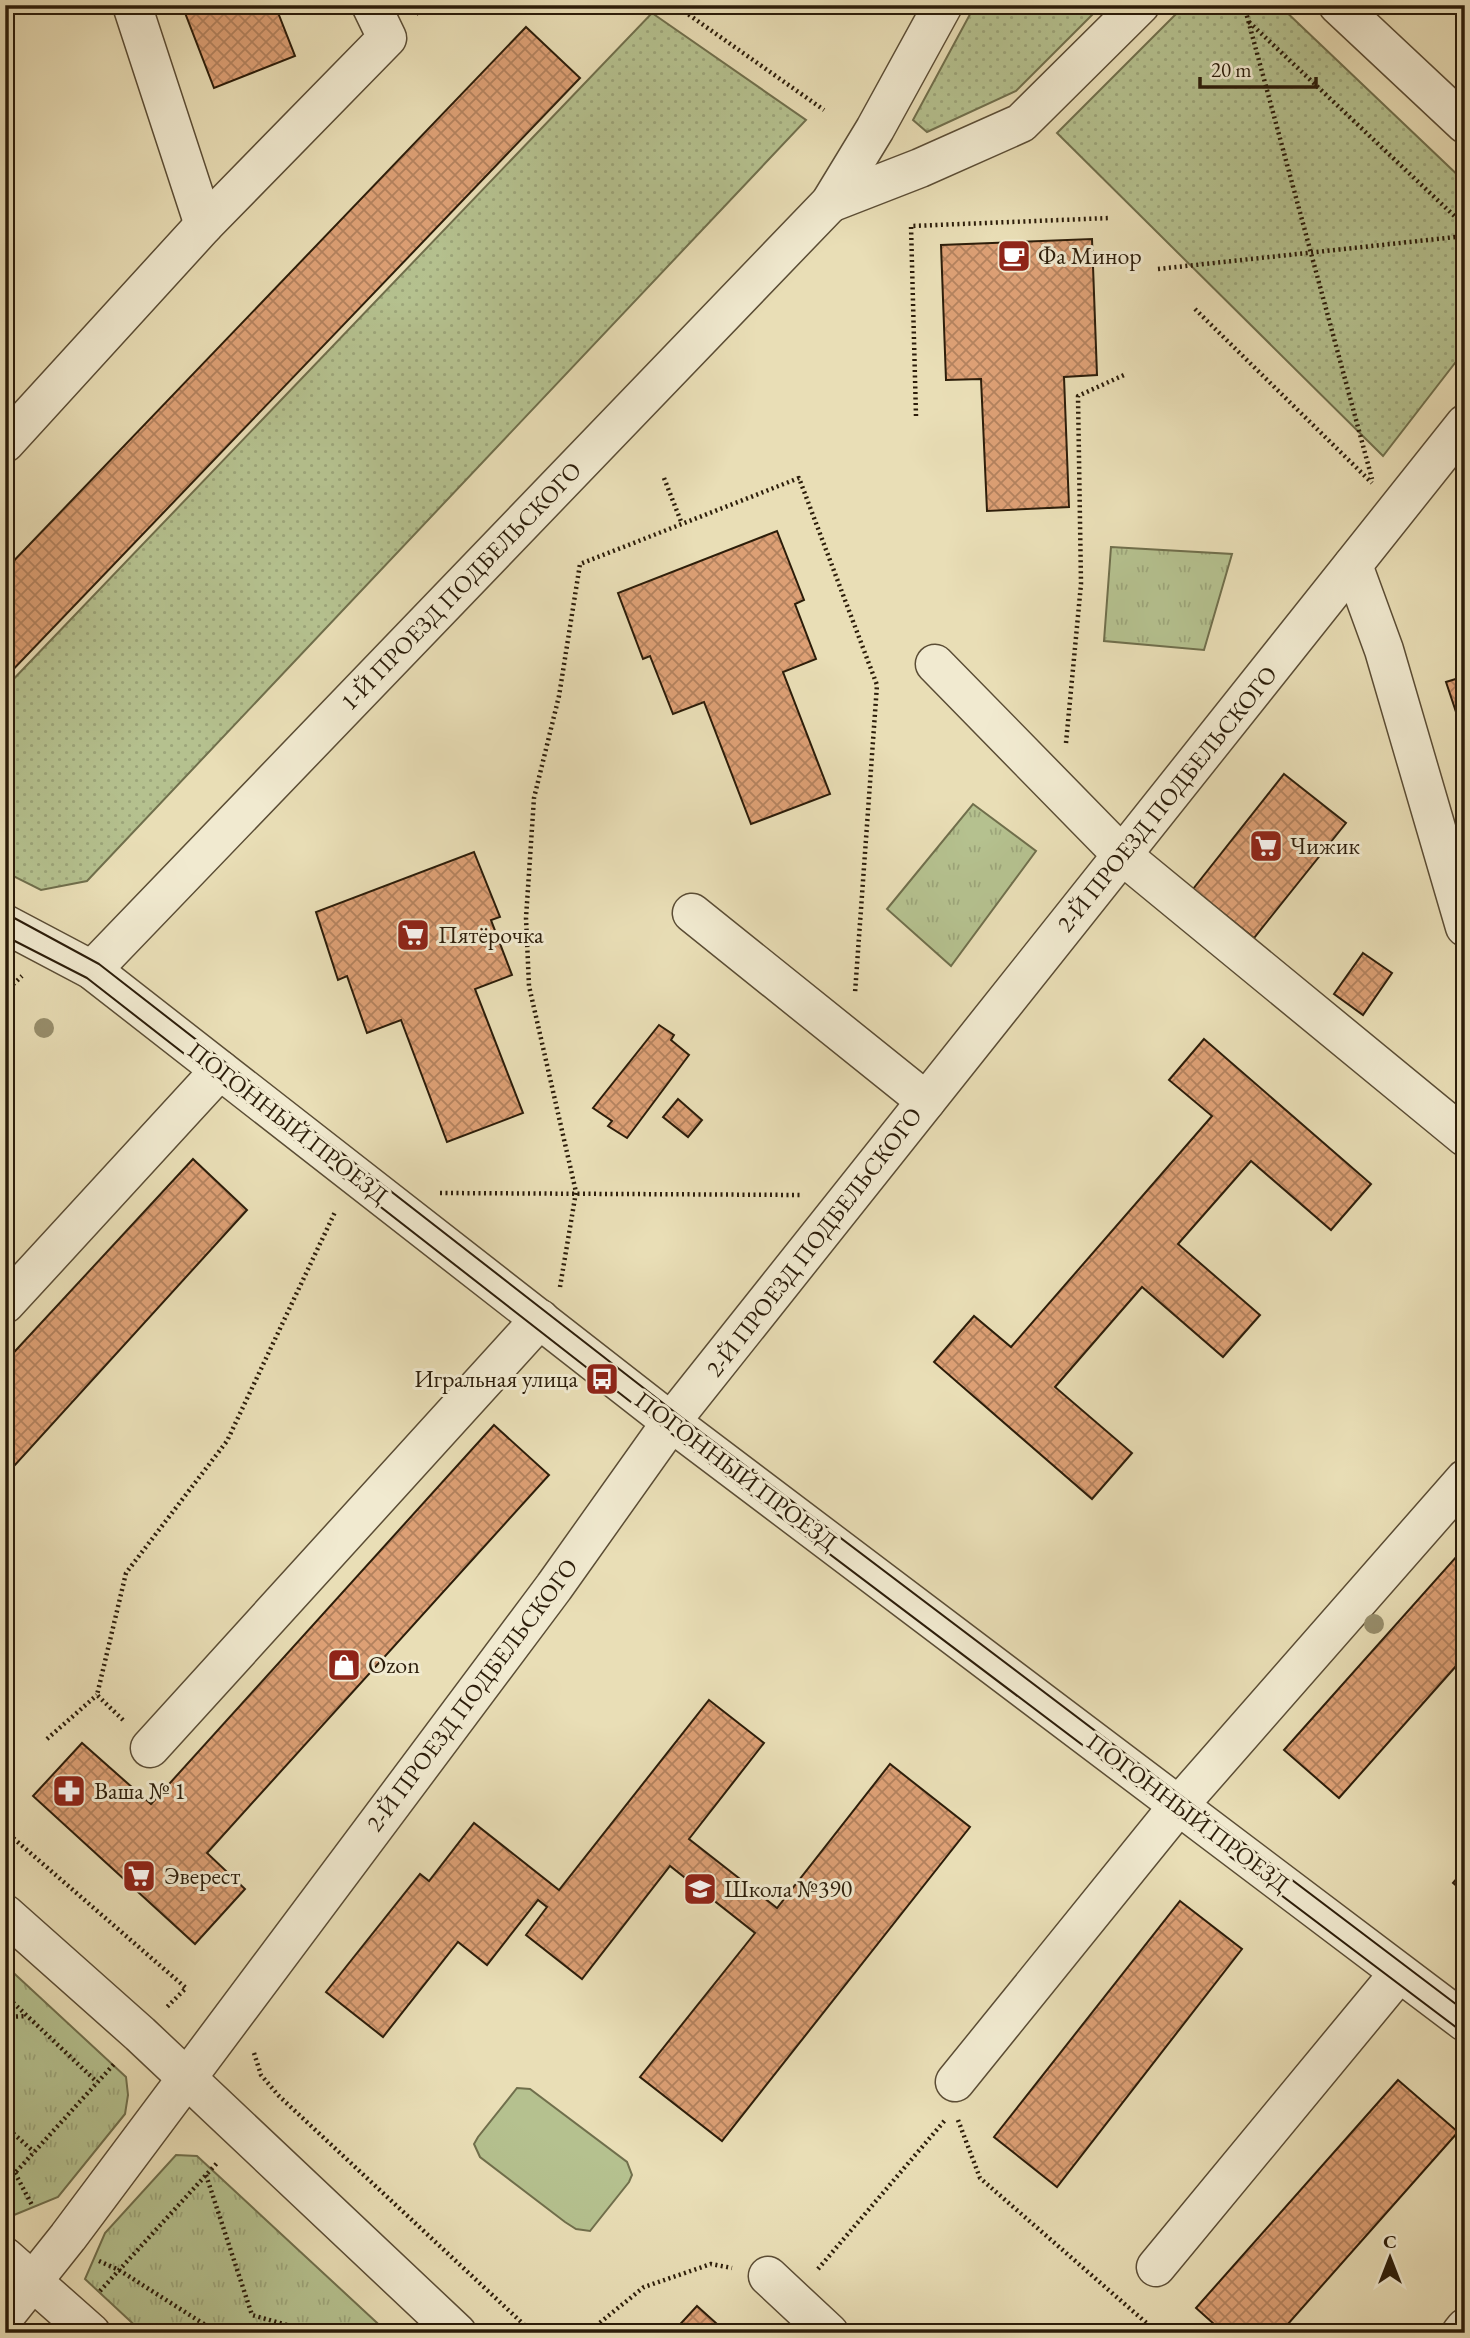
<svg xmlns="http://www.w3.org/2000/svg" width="1470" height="2338" viewBox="0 0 1470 2338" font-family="'EB Garamond',serif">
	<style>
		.grass { fill: url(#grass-dots); stroke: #706f4c; stroke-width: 2 }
		.park { fill: url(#park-tufts); stroke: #706f4c; stroke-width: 2 }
		.garden { fill: #b5c18f; stroke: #706f4c; stroke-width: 2 }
		.building { fill: url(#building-cross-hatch); stroke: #2c1d0a; stroke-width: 2 }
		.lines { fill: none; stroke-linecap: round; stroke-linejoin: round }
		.minor-casing { stroke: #5b4d35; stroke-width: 41 }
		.path { stroke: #2c1d0a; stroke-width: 4.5; stroke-dasharray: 2 3.5; stroke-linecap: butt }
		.minor { stroke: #f1ead0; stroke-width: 38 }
		.tram { stroke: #2c1d0a; stroke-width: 2 }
		.tree { fill: #988f6d }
		.labels { text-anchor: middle; stroke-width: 6; stroke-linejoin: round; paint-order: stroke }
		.poi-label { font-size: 24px; fill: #2c1d0a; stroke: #f1ead0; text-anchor: start }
		.street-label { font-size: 24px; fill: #2c1d0a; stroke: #f1ead0 }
	</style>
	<defs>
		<pattern id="grass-dots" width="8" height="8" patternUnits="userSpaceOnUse" patternTransform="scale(1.75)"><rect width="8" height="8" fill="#b5c18f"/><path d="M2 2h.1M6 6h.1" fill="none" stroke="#9ca57a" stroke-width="1.8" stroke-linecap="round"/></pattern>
		<pattern id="park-tufts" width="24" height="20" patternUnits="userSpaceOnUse" patternTransform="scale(1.75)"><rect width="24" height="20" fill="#b5c18f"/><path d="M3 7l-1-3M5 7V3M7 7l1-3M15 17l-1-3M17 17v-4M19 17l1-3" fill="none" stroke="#9ca57a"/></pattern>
		<pattern id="building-cross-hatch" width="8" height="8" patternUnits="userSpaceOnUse" patternTransform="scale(1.75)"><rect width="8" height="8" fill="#dda075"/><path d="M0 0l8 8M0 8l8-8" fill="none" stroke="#b3825e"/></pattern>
	</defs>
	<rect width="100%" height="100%" fill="#e9deb6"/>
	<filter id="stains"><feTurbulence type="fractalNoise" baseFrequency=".00286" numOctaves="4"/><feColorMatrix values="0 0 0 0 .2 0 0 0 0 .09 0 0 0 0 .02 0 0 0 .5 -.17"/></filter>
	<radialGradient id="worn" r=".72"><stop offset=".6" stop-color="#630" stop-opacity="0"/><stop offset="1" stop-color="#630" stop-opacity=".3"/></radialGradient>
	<g class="grass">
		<path d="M975,5h127l-86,86 -89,41 -14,-12z"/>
		<path d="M1185,5h94l186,177v168l-82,106 -326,-323z"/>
		<path d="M652,13l154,107 -719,761 -46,9 -36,-18v-184z"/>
	</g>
	<g class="park">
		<path d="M1111,547l121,7 -28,96 -100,-9z"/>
		<path d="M973,804l63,47 -85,115 -64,-57z"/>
		<path d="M5,1965l121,112 2,18 -3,19 -67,83 -44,18 -9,-9z"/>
		<path d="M176,2155l21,1 191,177h-245l-58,-54 20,-46z"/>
	</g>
	<path class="garden" d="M517,2088l13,1 97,73 5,13 -3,7 -39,49 -14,-2 -11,-7 -85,-65 -6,-13 4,-7z"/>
	<g class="building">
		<path d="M182,5h93l20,51 -81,32z"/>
		<path d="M526,27l54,51 -575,600v-108z"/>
		<path d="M1092,239l5,136 -33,2 5,130 -82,4 -6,-132 -35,1 -5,-135z"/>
		<path d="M777,531l27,69 -9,4 21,55 -33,13 47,122 -79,30 -47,-122 -31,12 -23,-58 -7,3 -25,-66z"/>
		<path d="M1465,676v63l-19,-57z"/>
		<path d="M1284,774l62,49 -92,115 -61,-49z"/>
		<path d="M474,852l26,65 -9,3 21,55 -37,14 48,124 -76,29 -46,-122 -34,13 -20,-57 -9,4 -22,-68z"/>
		<path d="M1363,953l29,20 -29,42 -29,-21z"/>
		<path d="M659,1025l15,10 -3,5 18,15 -62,83 -19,-12 4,-5 -19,-13z"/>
		<path d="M1204,1039l167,145 -40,46 -80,-69 -73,83 82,71 -37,42 -81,-70 -87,100 77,66 -40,46 -158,-137 40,-46 37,31 201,-231 -43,-36z"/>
		<path d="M678,1099l24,21 -14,17 -25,-20z"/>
		<path d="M193,1159l54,51 -242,266v-114z"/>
		<path d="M494,1425l55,50 -342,378 38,36 -50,55 -162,-148 49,-53 69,61z"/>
		<path d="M1465,1547v109l-126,142 -55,-48z"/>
		<path d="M709,1700l55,43 -75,96 88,69 113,-144 80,63 -248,314 -82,-64 115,-144 -85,-67 -88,113 -56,-44 21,-28 -9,-7 -51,65 -29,-23 -75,95 -57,-45 94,-118 9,7 45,-58 85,67z"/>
		<path d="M1465,1869v24l-12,-10z"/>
		<path d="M1180,1901l62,48 -185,238 -63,-50z"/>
		<path d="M1398,2080l60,52 -178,201h-56l-28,-25z"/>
		<path d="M697,2306l30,27h-55z"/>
	</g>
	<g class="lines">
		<defs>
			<g id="minor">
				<path d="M132,5l72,220"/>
				<path d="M1338,5l127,119"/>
				<path d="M830,203l90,-35 101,-45 119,-118"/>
				<path d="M5,443l199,-218 183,-187 -16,-33"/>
				<path d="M1353,565l31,85 81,277"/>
				<path d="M935,664l187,191 343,282"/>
				<path d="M692,913l234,188"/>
				<path d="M5,924l87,46 579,452 794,600"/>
				<path d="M92,970l738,-767 45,-74 68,-124"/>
				<path d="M5,1304l215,-234"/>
				<path d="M150,1748l390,-429"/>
				<path d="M5,1914l135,120 317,299"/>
				<path d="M955,2082l224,-277 286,-326"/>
				<path d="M5,2257l86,76"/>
				<path d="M1156,2267l243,-294"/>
				<path d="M768,2276l61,57"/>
				<path d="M5,2316l63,-79 486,-650 123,-173 788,-990"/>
				<path d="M1461,2333l4,-5"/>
			</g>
		</defs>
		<use href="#minor" class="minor-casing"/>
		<g class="path">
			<path d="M675,5l149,105"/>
			<path d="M1244,5l128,474"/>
			<path d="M416,14l10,-9"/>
			<path d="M1249,22l216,204"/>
			<path d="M1158,269l307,-33"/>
			<path d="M1195,309l177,174"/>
			<path d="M916,416l-5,-190 199,-8"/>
			<path d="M664,478l18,46"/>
			<path d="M1066,743l15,-159 -3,-188 46,-21"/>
			<path d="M5,992l17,-16"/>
			<path d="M440,1193l363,2"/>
			<path d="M560,1287l16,-95 -47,-206 -3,-68 8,-120 25,-102 21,-132 219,-86 78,207 -22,308"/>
			<path d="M123,1720l-26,-25 29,-122 101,-132 108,-229"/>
			<path d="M47,1739l50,-44"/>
			<path d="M5,1831l181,157 -19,19"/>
			<path d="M5,1995l92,87"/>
			<path d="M5,2017l22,-1"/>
			<path d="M254,2053l7,22 18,21 254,237"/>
			<path d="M958,2120l22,58 178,155"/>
			<path d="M5,2126l29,26"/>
			<path d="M15,2173l18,34"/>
			<path d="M206,2175l46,140 63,18"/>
			<path d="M5,2184l110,-121"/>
			<path d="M99,2261l20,9 99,63"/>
			<path d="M818,2269l128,-150"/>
			<path d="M100,2291l117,-128"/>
			<path d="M587,2333l57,-46 67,-23 21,4"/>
		</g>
		<use href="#minor" class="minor"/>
		<g class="tram">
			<path d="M5,913l94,51 578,450 788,597"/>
			<path d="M5,936l82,42 626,488 752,568"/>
		</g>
	</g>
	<g class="tree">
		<circle cx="44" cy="1028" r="10"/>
		<circle cx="1374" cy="1624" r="10"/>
	</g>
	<defs>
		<symbol id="cafe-square" viewBox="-11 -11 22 22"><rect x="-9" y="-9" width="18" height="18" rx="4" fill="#8f2418" stroke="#f1ead0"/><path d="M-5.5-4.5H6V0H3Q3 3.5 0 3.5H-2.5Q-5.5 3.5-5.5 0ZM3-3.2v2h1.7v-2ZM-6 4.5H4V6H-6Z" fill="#fff"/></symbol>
		<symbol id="supermarket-square" viewBox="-11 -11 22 22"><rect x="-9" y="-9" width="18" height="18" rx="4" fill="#8f2418" stroke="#f1ead0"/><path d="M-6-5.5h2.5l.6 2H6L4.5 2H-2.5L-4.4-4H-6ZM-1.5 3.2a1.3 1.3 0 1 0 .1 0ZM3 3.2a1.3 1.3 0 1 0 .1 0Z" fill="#fff"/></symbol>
		<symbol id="bus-square" viewBox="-11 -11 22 22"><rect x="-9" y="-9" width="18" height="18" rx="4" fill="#8f2418" stroke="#f1ead0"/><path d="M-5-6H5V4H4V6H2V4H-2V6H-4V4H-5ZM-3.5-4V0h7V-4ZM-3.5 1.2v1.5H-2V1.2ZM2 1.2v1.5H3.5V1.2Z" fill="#fff"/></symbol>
		<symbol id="shop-square" viewBox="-11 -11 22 22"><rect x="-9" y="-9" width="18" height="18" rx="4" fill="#8f2418" stroke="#f1ead0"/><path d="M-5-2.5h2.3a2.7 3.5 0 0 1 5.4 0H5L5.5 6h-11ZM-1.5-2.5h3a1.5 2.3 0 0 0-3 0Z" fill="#fff"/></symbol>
		<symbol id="pharmacy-square" viewBox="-11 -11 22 22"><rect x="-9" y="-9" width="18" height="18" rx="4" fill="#8f2418" stroke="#f1ead0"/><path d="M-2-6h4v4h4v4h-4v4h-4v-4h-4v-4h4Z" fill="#fff"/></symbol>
		<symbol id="school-square" viewBox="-11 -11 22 22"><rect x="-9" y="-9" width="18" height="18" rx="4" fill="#8f2418" stroke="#f1ead0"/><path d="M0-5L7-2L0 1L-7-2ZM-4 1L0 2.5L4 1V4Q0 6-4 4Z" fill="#fff"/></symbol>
	</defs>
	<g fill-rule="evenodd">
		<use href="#cafe-square" x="995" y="237" width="38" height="38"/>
		<use href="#supermarket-square" x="1247" y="827" width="38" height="38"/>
		<use href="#supermarket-square" x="394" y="916" width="38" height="38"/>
		<use href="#bus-square" x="583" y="1360" width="38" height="38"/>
		<use href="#shop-square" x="325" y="1646" width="38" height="38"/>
		<use href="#pharmacy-square" x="50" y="1772" width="38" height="38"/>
		<use href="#supermarket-square" x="120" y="1857" width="38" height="38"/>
		<use href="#school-square" x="681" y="1870" width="38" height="38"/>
	</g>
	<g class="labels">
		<g class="poi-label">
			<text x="1038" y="264">Фа Минор</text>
			<text x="1290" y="854">Чижик</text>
			<text x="438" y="943">Пятёрочка</text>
			<text x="578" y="1387" text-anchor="end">Игральная улица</text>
			<text x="368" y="1673">Ozon</text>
			<text x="94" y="1799">Ваша № 1</text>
			<text x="164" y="1884">Эверест</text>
			<text x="724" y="1897">Школа №390</text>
		</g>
		<g class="street-label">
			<text transform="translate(461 586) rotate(-46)" y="8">1-Й ПРОЕЗД ПОДБЕЛЬСКОГО</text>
			<text transform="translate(1167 799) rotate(-51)" y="8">2-Й ПРОЕЗД ПОДБЕЛЬСКОГО</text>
			<text transform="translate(288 1123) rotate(38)" y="8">ПОГОННЫЙ ПРОЕЗД</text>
			<text transform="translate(814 1242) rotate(-52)" y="8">2-Й ПРОЕЗД ПОДБЕЛЬСКОГО</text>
			<text transform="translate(736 1471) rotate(37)" y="8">ПОГОННЫЙ ПРОЕЗД</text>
			<text transform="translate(472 1695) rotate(-53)" y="8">2-Й ПРОЕЗД ПОДБЕЛЬСКОГО</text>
			<text transform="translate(1188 1813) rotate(37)" y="8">ПОГОННЫЙ ПРОЕЗД</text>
		</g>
	</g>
	<rect width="1470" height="2338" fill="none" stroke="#e9deb6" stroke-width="28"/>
	<rect x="7" y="7" width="1456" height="2324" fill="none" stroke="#2c1d0a" stroke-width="3.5"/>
	<rect x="14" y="14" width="1442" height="2310" fill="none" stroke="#2c1d0a" stroke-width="2"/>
	<g transform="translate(1390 2258)" stroke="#f1ead0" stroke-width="5" paint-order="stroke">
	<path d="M0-5L12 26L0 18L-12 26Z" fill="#2c1d0a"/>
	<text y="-10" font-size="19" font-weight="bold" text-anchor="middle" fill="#2c1d0a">С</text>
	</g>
	<path d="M1200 77v10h116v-10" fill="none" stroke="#2c1d0a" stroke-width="3.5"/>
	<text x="1211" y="77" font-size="21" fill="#2c1d0a" stroke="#f1ead0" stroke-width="5" paint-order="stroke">20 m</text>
	<rect width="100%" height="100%" filter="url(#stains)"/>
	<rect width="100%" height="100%" fill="url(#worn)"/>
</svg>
